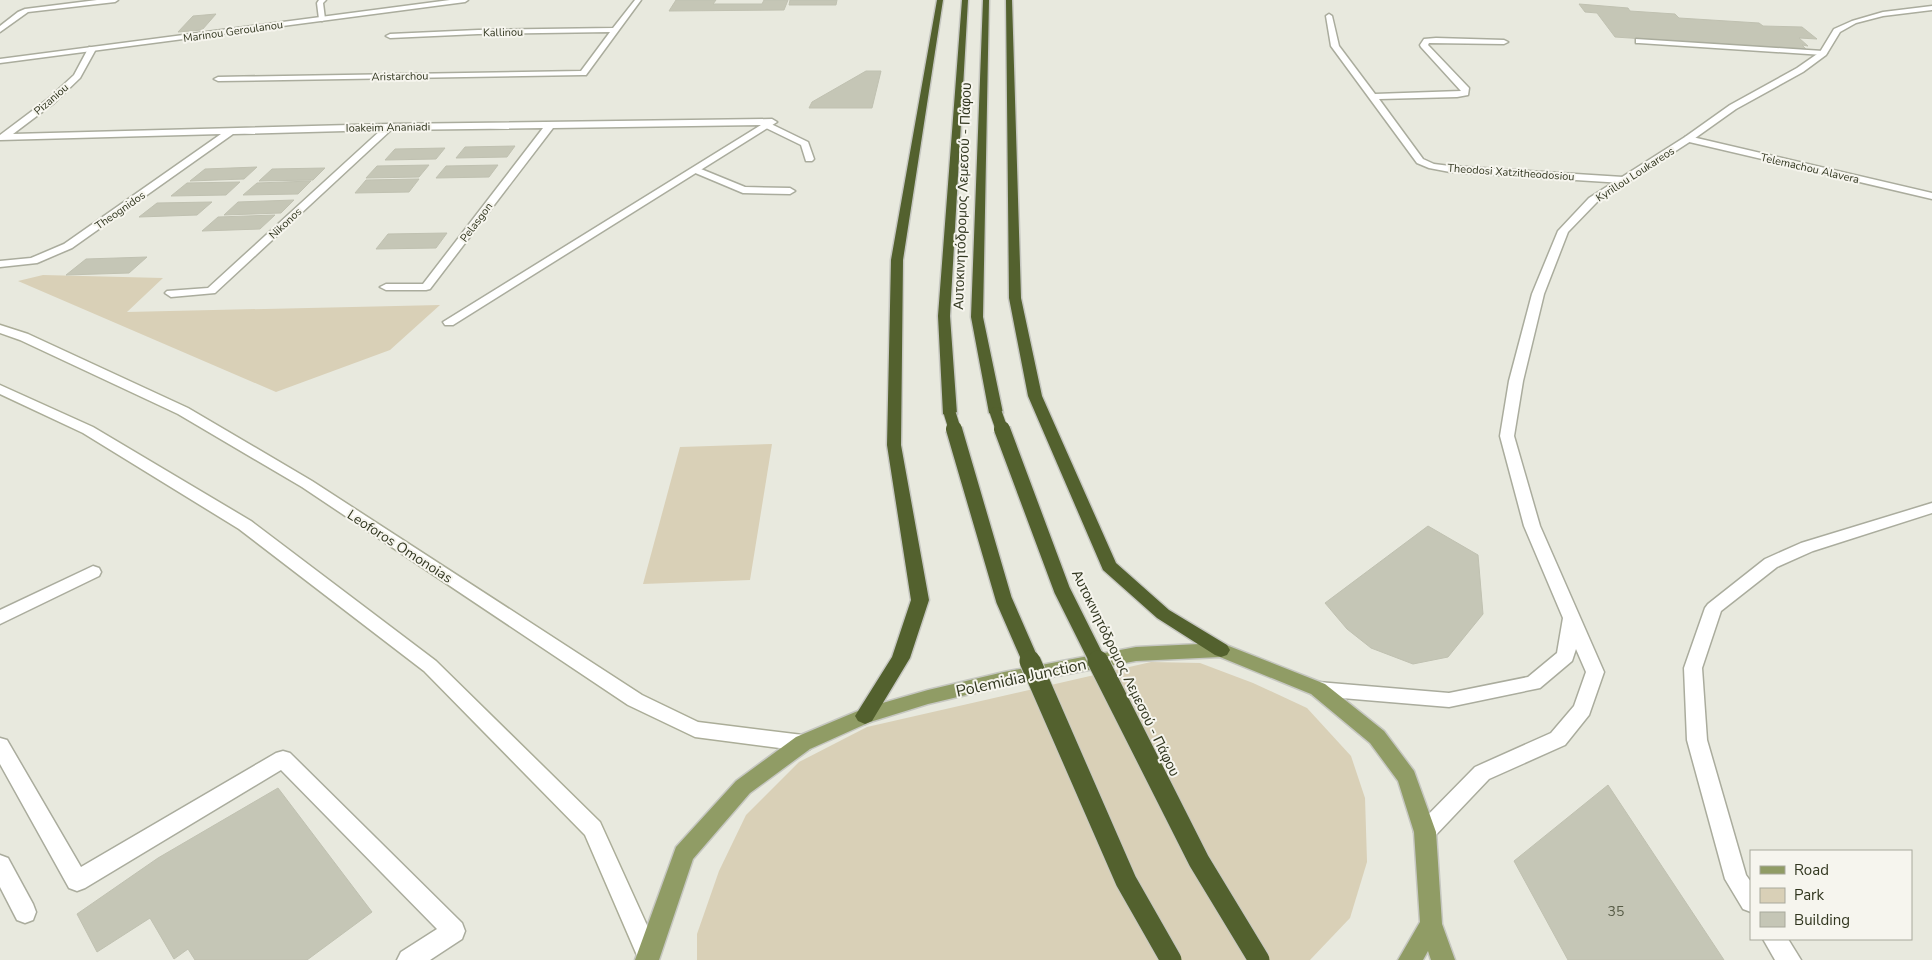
<svg xmlns="http://www.w3.org/2000/svg" width="1932" height="960" viewBox="0 0 1932 960" font-family="'Nunito Sans',sans-serif">
	<style>
		.green { fill: #d9d0b7 }
		.building { fill: #c5c6b6; stroke: #c0c1b1 }
		.lines { fill: none; stroke-linecap: round; stroke-linejoin: round }
		.service-casing { stroke: #aaac9d; stroke-width: 3 }
		.minor-casing { stroke: #aaac9d; stroke-width: 3 }
		.tertiary-casing { stroke: #aaac9d; stroke-width: 3 }
		.secondary-casing { stroke: #abad98; stroke-width: 3 }
		.primary-casing { stroke: #c6c7c1; stroke-width: 3 }
		.motorway-casing { stroke: #c6c7c1; stroke-width: 3 }
		.service { fill: #fff; fill-rule: evenodd }
		.minor { fill: #fff; fill-rule: evenodd }
		.tertiary { fill: #fff; fill-rule: evenodd }
		.secondary { fill: #fff; fill-rule: evenodd }
		.primary { fill: #909c65; fill-rule: evenodd }
		.motorway { fill: #53612e; fill-rule: evenodd }
		.motorway-bridge-far2-casing { stroke: #c6c7c1; stroke-width: 14; stroke-linecap: butt }
		.motorway-bridge-far1-casing { stroke: #c6c7c1; stroke-width: 19; stroke-linecap: butt }
		.motorway-bridge-casing { stroke: #c6c7c1; stroke-width: 23; stroke-linecap: butt }
		.motorway-bridge-far2 { stroke: #53612e; stroke-width: 12 }
		.motorway-bridge-far1 { stroke: #53612e; stroke-width: 16 }
		.motorway-bridge { stroke: #53612e; stroke-width: 21 }
		.labels { text-anchor: middle; stroke-width: 4; stroke-linejoin: round; paint-order: stroke }
		.far-street-label { font-size: 11px; fill: #323720; stroke: #f6f5ee }
		.street-label { font-size: 14px; fill: #323720; stroke: #f6f5ee }
		.near-number-label { font-size: 14px; fill: #575b46 }
		.near-street-label { font-size: 16px; fill: #323720; stroke: #f6f5ee }
	</style>
	<rect width="100%" height="100%" fill="#e8e9de"/>
	<g class="green">
		<path d="M43,275l120,3 -36,34 313,-7 -50,45 -114,42 -258,-111z"/>
		<path d="M772,444l-22,136 -107,4 37,-137z"/>
		<path d="M1151,662l49,1 53,20 54,25 44,48 14,42 2,64 -17,56 -40,42h-613v-26l22,-63 27,-56 53,-53 68,-35z"/>
	</g>
	<g class="building">
		<path d="M676,0h40l-3,4h49l2,-4h24l-4,10 -115,1z"/>
		<path d="M790,0h47l-1,5h-47z"/>
		<path d="M1579,4l49,4 2,3 45,3 4,4 80,5 4,3 39,1 15,12 -18,-1 9,8 -6,-1 5,5 -192,-13 -18,-24 -12,-1z"/>
		<path d="M216,14l-14,16 -24,2 15,-16z"/>
		<path d="M866,71h15l-9,37h-63l3,-6z"/>
		<path d="M515,146l-8,11 -51,1 9,-11z"/>
		<path d="M445,148l-9,11 -51,1 10,-11z"/>
		<path d="M429,165l-10,12 -53,1 11,-12z"/>
		<path d="M498,165l-9,12 -53,1 10,-12z"/>
		<path d="M257,167l-13,12 -54,2 15,-12z"/>
		<path d="M325,168l-12,12 -54,1 13,-12z"/>
		<path d="M419,179l-10,13 -54,1 11,-13z"/>
		<path d="M311,181l-13,13 -55,1 14,-12z"/>
		<path d="M240,182l-14,13 -55,1 16,-13z"/>
		<path d="M294,200l-13,13 -57,2 14,-13z"/>
		<path d="M212,202l-15,13 -58,2 18,-14z"/>
		<path d="M275,215l-15,14 -58,2 16,-14z"/>
		<path d="M447,233l-11,15 -60,1 12,-15z"/>
		<path d="M147,257l-18,16 -63,2 20,-16z"/>
		<path d="M1428,526l50,29 5,59 -35,43 -35,7 -42,-16 -24,-19 -22,-26z"/>
		<path d="M1608,785l116,175h-156l-54,-99z"/>
		<path d="M278,788l94,124 -65,48h-112l-7,-11 -14,10 -24,-41 -53,34 -20,-38 81,-56z"/>
	</g>
	<g class="lines">
		<defs>
			<g id="service">
				<path d="M1636,39l187,12 4,2 -4,2 -184,-12h-3z"/>
				<path d="M767,122l41,20 6,17 -2,2h-6l-5,-16 -37,-18 -1,-2z"/>
				<path d="M696,167l49,20 45,1 5,3 -5,3 -47,-1 -50,-21v-4z"/>
				<path d="M0,738l7,2 74,127 195,-114 7,-2 7,2 172,170 3,8 -3,8 -32,21h-33l4,-8 36,-23 -156,-159 -196,118 -8,3 -8,-3 -69,-124z"/>
				<path d="M0,855l8,3 25,46 3,8 -3,8 -8,3 -8,-3 -17,-33z"/>
			</g>
			<g id="minor">
				<path d="M97,0h21l-3,2 -87,10 -28,20v-6l18,-14 7,-3z"/>
				<path d="M319,0h7l-3,3 2,16 -3,2 -3,-2 -2,-16z"/>
				<path d="M635,0h6l-55,75h-3l-365,6 -4,-2 4,-2 363,-6 29,-39 -132,2 -88,4 -4,-2 4,-2 88,-4 135,-2z"/>
				<path d="M1329,14l3,2 7,30 36,48 86,-3 -40,-44 -1,-2 4,-6 12,-1 68,2 4,2 -4,2 -75,-1 -1,2 41,43 -1,7 -11,2 -78,2 44,60 11,5 16,2 173,11 5,3 -5,3 -173,-11 -21,-4 -12,-5 -86,-117 -5,-30z"/>
				<path d="M89,47l7,2 -16,29 -26,25 -41,31 376,-10 383,-5 5,3 -324,203h-8l-2,-3 318,-197 -208,3 -123,161 -4,1h-40l-6,-3 6,-3h37l120,-156 -152,2 -176,163 -44,4 -6,-4 2,-2 41,-3 173,-158 -148,4 -161,114 -35,15 -37,4v-6l31,-3 33,-14 157,-110 -221,6v-5l48,-36 26,-24z"/>
				<path d="M1688,136l244,57v6l-247,-58v-4z"/>
				<path d="M1932,503v10l-119,38 -36,16 -56,44 -19,57 5,72 39,135 5,7v30l-8,-3 -18,-30 -38,-139 -3,-72 21,-60 3,-4 57,-45 36,-16z"/>
				<path d="M93,566l6,2 2,4 -2,4 -99,48v-14z"/>
				<path d="M1763,939h25l13,21h-26z"/>
			</g>
			<g id="tertiary">
				<path d="M450,0h18l-3,2 -465,61v-4z"/>
				<path d="M1932,6v4l-49,6 -27,7 -16,9 -14,23 -23,17 -67,37 -45,32 -94,61 -29,30 -24,62 -21,87 -9,55 26,90 64,146 -15,43 -24,30 -76,34 -57,60 -7,2 -7,-2 -4,-7 4,-7 57,-58 76,-34 23,-27 12,-34 -10,-23 -4,12 -32,27 -91,19 -131,-11 -7,-2 -2,-5 2,-5 7,-2 131,11 79,-16 29,-24 6,-35 -39,-92 -24,-90 9,-55 23,-87 26,-63 31,-33 96,-61 45,-32 67,-37 23,-16 14,-23 18,-8 31,-9z"/>
			</g>
			<g id="secondary">
				<path d="M0,325l28,9 160,74 124,73 330,214 56,27 105,13 7,2 3,6 -3,6 -7,2 -108,-14 -67,-32 -326,-218 -124,-73 -158,-74 -20,-7z"/>
				<path d="M0,385l93,42 158,94 185,140 164,161 60,132 -3,6h-18l-54,-125 -161,-164 -185,-142 -156,-96 -83,-39z"/>
			</g>
			<path id="primary" d="M1221,643l104,41 59,47 30,40 22,61 6,92 13,36h-24l-3,-9 -5,9h-25l22,-38 -6,-90 -16,-51 -28,-38 -59,-49 -91,-37 -84,4 -132,25 -76,18 -58,18 -60,27 -60,44 -57,66 -34,101h-24l41,-113 60,-66 60,-44 69,-29 63,-18 76,-18 132,-25z"/>
			<g id="motorway">
				<path d="M937,0h6l-40,260 -2,185 28,155 -19,58 -38,63 -7,3 -7,-3 -3,-5 37,-59 19,-57 -24,-155 4,-185z"/>
				<path d="M962,0h6l-18,316 7,98 -7,4 -7,-4 -5,-98z"/>
				<path d="M983,0h6l-6,317 20,96 -7,4 -7,-4 -18,-96z"/>
				<path d="M1006,0h6l9,298 21,98 74,167 53,47 58,35 3,5 -3,5 -6,2 -6,-2 -58,-37 -54,-48 -75,-174 -19,-98z"/>
			</g>
		</defs>
		<use href="#service" class="service-casing"/>
		<use href="#minor" class="minor-casing"/>
		<use href="#tertiary" class="tertiary-casing"/>
		<use href="#secondary" class="secondary-casing"/>
		<use href="#primary" class="primary-casing"/>
		<use href="#motorway" class="motorway-casing"/>
		<use href="#service" class="service"/>
		<use href="#minor" class="minor"/>
		<use href="#tertiary" class="tertiary"/>
		<use href="#secondary" class="secondary"/>
		<use href="#primary" class="primary"/>
		<use href="#motorway" class="motorway"/>
		<defs>
			<g id="motorway-bridge-far2">
				<path d="M996,413l6,17"/>
				<path d="M950,414l5,16"/>
			</g>
			<g id="motorway-bridge-far1">
				<path d="M954,429l50,171 27,62"/>
				<path d="M1002,429l60,161 36,72"/>
			</g>
			<g id="motorway-bridge">
				<path d="M1030,661l96,220 45,79"/>
				<path d="M1098,661l101,200 60,99"/>
			</g>
		</defs>
		<use href="#motorway-bridge-far2" class="motorway-bridge-far2-casing"/>
		<use href="#motorway-bridge-far1" class="motorway-bridge-far1-casing"/>
		<use href="#motorway-bridge" class="motorway-bridge-casing"/>
		<use href="#motorway-bridge-far2" class="motorway-bridge-far2"/>
		<use href="#motorway-bridge-far1" class="motorway-bridge-far1"/>
		<use href="#motorway-bridge" class="motorway-bridge"/>
	</g>
	<g class="labels">
		<g class="far-street-label">
			<text transform="translate(233 31) rotate(-8)" y="4">Marinou Geroulanou</text>
			<text transform="translate(503 32) rotate(-1)" y="4">Kallinou</text>
			<text transform="translate(400 76) rotate(-1)" y="4">Aristarchou</text>
			<text transform="translate(51 99) rotate(-41)" y="4">Pizaniou</text>
			<text transform="translate(388 127) rotate(-1)" y="4">Ioakeim Ananiadi</text>
			<text transform="translate(1810 168) rotate(13)" y="4">Telemachou Alavera</text>
			<text transform="translate(1511 172) rotate(4)" y="4">Theodosi Xatzitheodosiou</text>
			<text transform="translate(1635 174) rotate(-33)" y="4">Kyrillou Loukareos</text>
			<text transform="translate(120 210) rotate(-35)" y="4">Theognidos</text>
			<text transform="translate(476 222) rotate(-53)" y="4">Pelasgon</text>
			<text transform="translate(285 223) rotate(-43)" y="4">Nikonos</text>
		</g>
		<g class="street-label">
			<text transform="translate(962 196) rotate(-88)" y="5">Αυτοκινητόδρομος Λεμεσού - Πάφου</text>
			<text transform="translate(400 546) rotate(33)" y="5">Leoforos Omonoias</text>
			<text transform="translate(1126 673) rotate(64)" y="5">Αυτοκινητόδρομος Λεμεσού - Πάφου</text>
		</g>
		<g class="near-number-label">
			<text x="1616" y="916">35</text>
		</g>
		<g class="near-street-label">
			<text transform="translate(1021 677) rotate(-12)" y="6">Polemidia Junction</text>
		</g>
	</g>
	<rect x="1750" y="850" width="162" height="90" fill="#f6f5ee" stroke="#a8a99c"/>
	<rect x="1760" y="866" width="25" height="8" fill="#909c65" stroke="#a8a99c"/>
	<text x="1794" y="875" font-size="15" fill="#323720">Road</text>
	<rect x="1760" y="888" width="25" height="15" fill="#d9d0b7" stroke="#a8a99c"/>
	<text x="1794" y="900" font-size="15" fill="#323720">Park</text>
	<rect x="1760" y="912" width="25" height="15" fill="#c5c6b6" stroke="#a8a99c"/>
	<text x="1794" y="925" font-size="15" fill="#323720">Building</text>
</svg>
